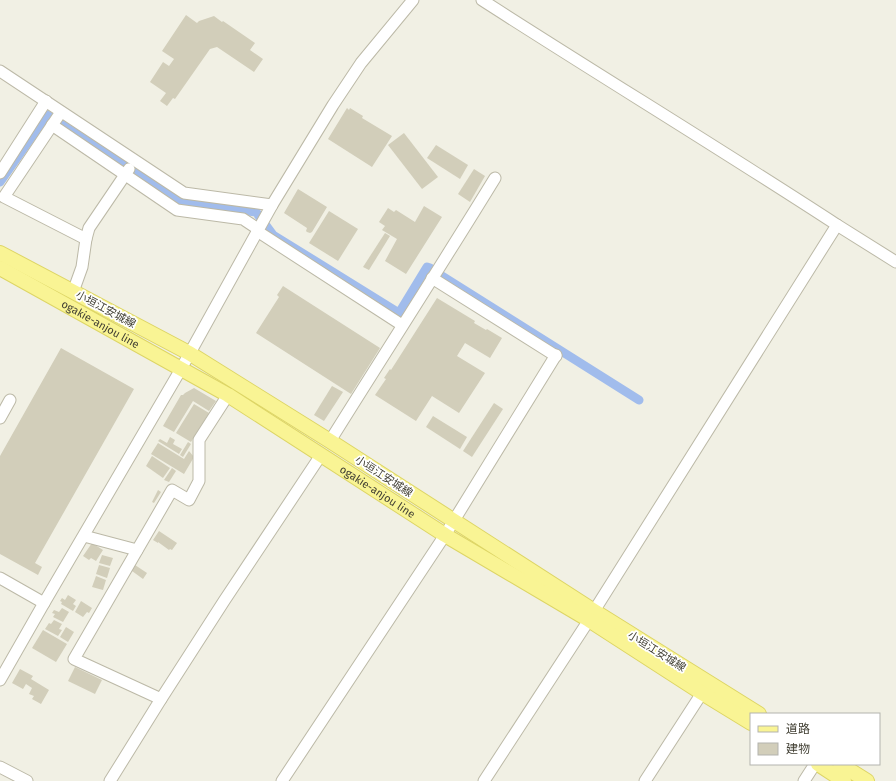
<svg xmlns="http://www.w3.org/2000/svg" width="896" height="781" viewBox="0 0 896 781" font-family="'Fira Sans','Noto Sans JP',sans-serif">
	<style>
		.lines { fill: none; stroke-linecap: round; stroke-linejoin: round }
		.canal { stroke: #a1bcec; stroke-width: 9 }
		.building { fill: #d2ceba }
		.minor-casing { stroke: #bcb9a7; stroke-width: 13 }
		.major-casing { stroke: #ddd565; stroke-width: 16 }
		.minor { stroke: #fff; stroke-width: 11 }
		.major { stroke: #f9f494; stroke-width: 14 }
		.labels { text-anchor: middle; stroke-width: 3.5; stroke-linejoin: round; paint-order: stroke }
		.street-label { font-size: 11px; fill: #424034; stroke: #fff }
	</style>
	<rect width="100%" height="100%" fill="#f1f0e4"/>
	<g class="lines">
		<g class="canal">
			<path d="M0,182l47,-67 133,87 76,10 17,23 126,78 28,-46 3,1"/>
			<path d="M442,276l197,124"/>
		</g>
	</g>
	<g class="building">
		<path d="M186,15l11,8 2,-2 15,-5 8,6 1,-1 32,22 -5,7 13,9 -9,13 -37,-25 -7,2 -35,50 -2,-1 -6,8 -7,-5 6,-8 -16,-11 13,-20 6,4 5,-7 -12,-8z"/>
		<path d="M347,108l2,2 1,-2 13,8 -1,2 30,18 -20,31 -44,-28z"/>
		<path d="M404,133l34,44 -16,12 -34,-44z"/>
		<path d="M436,145l32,20 -8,14 -33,-21z"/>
		<path d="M474,169l11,7 -15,26 -12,-8z"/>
		<path d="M298,189l29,18 -15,25 -2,1 -3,-1 -1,-1 1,-3 -23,-15z"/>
		<path d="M424,206l18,11 -36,57 -21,-13 12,-22 -15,-9 3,-4 -6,-4 9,-14 6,4 2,-2 19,12z"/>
		<path d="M329,211l29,18 -20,32 -29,-18z"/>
		<path d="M385,233l5,3 -21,34 -6,-3z"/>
		<path d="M283,286l97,62 -29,46 -95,-61 23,-36 -2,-2z"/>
		<path d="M437,298l38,23 -1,2 12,7 1,-1 15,9 -12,20 -25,-15 -8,13 28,17 -26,40 -27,-17 -16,25 -41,-26 11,-16 -2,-1 6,-9 1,1z"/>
		<path d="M61,348l73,41 -99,174 7,4 -4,8 -38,-21v-98z"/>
		<path d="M332,386l11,6 -19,29 -10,-6z"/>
		<path d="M194,388l22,13 -7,10 -16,-10 -19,31 -11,-6 18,-31h2l2,-2z"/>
		<path d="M494,403l9,6 -31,48 -9,-6z"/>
		<path d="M194,404l15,9 -18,29 -15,-9z"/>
		<path d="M433,416l34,21 -7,12 -34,-22z"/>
		<path d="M170,437l5,3 -2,4 9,5 -3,5 -21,-13 2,-2 7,4z"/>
		<path d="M188,442l3,2 -8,13 -3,-2z"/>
		<path d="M158,443l26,16 5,-8 5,6 -10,17 -33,-20z"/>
		<path d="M152,456l18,12 -7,10 -17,-12z"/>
		<path d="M172,468l4,3 -7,11 -5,-2z"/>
		<path d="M158,490l3,2 -7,11 -2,-1z"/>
		<path d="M159,531l18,12 -5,7 -2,-1 -1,1 -11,-8v1l-5,-3z"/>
		<path d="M92,543l11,7 -7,11 -5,-3 -2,2 -6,-4z"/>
		<path d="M102,555l11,3 -3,8 -11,-3z"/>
		<path d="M99,565l11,3 -3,10 -11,-4z"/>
		<path d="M135,565l12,8 -4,6 -11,-8z"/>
		<path d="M96,576l10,4 -3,10 -11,-3z"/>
		<path d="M68,595l8,5 -3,4 3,2 -3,5 -12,-7 1,-2 -2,-1 2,-3 3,2z"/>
		<path d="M81,601l11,7 -3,5 -2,-1 -4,5 -8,-5z"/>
		<path d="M62,608l7,4 -6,10 -10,-5 2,-3 -3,-1 2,-3 5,2z"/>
		<path d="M54,620l8,4 -3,5 3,1 -4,6 -13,-7 4,-6 2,1z"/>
		<path d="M66,627l8,5 -6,10 -8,-5z"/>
		<path d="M43,630l24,14 -11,18 -24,-14z"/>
		<path d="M75,667l27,13 -7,14 -27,-13z"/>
		<path d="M20,669l13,7 -2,3 18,11 -8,14 -9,-5 2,-3 -5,-2 3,-6 -6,-4 -3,5 -11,-6z"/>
	</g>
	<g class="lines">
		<defs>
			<g id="minor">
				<path d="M482,0c118,76 237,148 355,225l-243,386"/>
				<path d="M0,71l184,122 88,12"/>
				<path d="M61,112l-57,85 82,42"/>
				<path d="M52,125l125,85 66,9 15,10"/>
				<path d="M0,173l46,-72"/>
				<path d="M837,225l59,37"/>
				<path d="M257,231l145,94"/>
				<path d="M432,278l124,78"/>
				<path d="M73,292l9,-25 4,-28 3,-11 40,-59"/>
				<path d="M0,418l10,-18"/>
				<path d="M330,441c55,-88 111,-175 165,-263"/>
				<path d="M84,536l53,14"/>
				<path d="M0,578l44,25"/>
				<path d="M0,680l44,-77 137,-234 91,-164 61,-100 28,-42 52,-63"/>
				<path d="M161,699l-87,-40 98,-169 17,10 10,-19v-41l29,-45"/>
				<path d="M0,767l27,14"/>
				<path d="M110,781l51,-82 63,-98 97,-146"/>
				<path d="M282,781l163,-246 111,-180"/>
				<path d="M484,781l105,-161"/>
				<path d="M645,781l57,-88"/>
				<path d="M804,781l11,-17"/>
			</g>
			<g id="major">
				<path d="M0,253l189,100 141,88 264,170 165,103"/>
				<path id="s1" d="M0,268l228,127 217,140 144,85 113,73 49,30"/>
				<path d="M818,764l26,17"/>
				<path d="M840,764l27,17"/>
			</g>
		</defs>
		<use href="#minor" class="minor-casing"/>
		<use href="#major" class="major-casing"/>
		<use href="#minor" class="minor"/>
		<use href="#major" class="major"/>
	</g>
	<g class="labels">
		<g class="street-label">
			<text transform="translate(106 309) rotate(28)" y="4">小垣江安城線</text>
			<text dy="4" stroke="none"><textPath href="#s1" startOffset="115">ogakie-anjou line</textPath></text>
			<text transform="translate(384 476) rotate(33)" y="4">小垣江安城線</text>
			<text dy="4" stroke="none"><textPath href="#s1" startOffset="439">ogakie-anjou line</textPath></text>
			<text transform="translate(657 651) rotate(32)" y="4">小垣江安城線</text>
		</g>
	</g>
	<rect x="750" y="713" width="130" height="52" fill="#ffffff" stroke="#b3b3ae"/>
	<rect x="758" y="726" width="20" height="6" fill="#f9f494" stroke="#b3b3ae"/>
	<text x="786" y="733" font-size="12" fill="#424034">道路</text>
	<rect x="758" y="743" width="20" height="12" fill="#d2ceba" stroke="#b3b3ae"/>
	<text x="786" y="753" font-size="12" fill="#424034">建物</text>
</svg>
